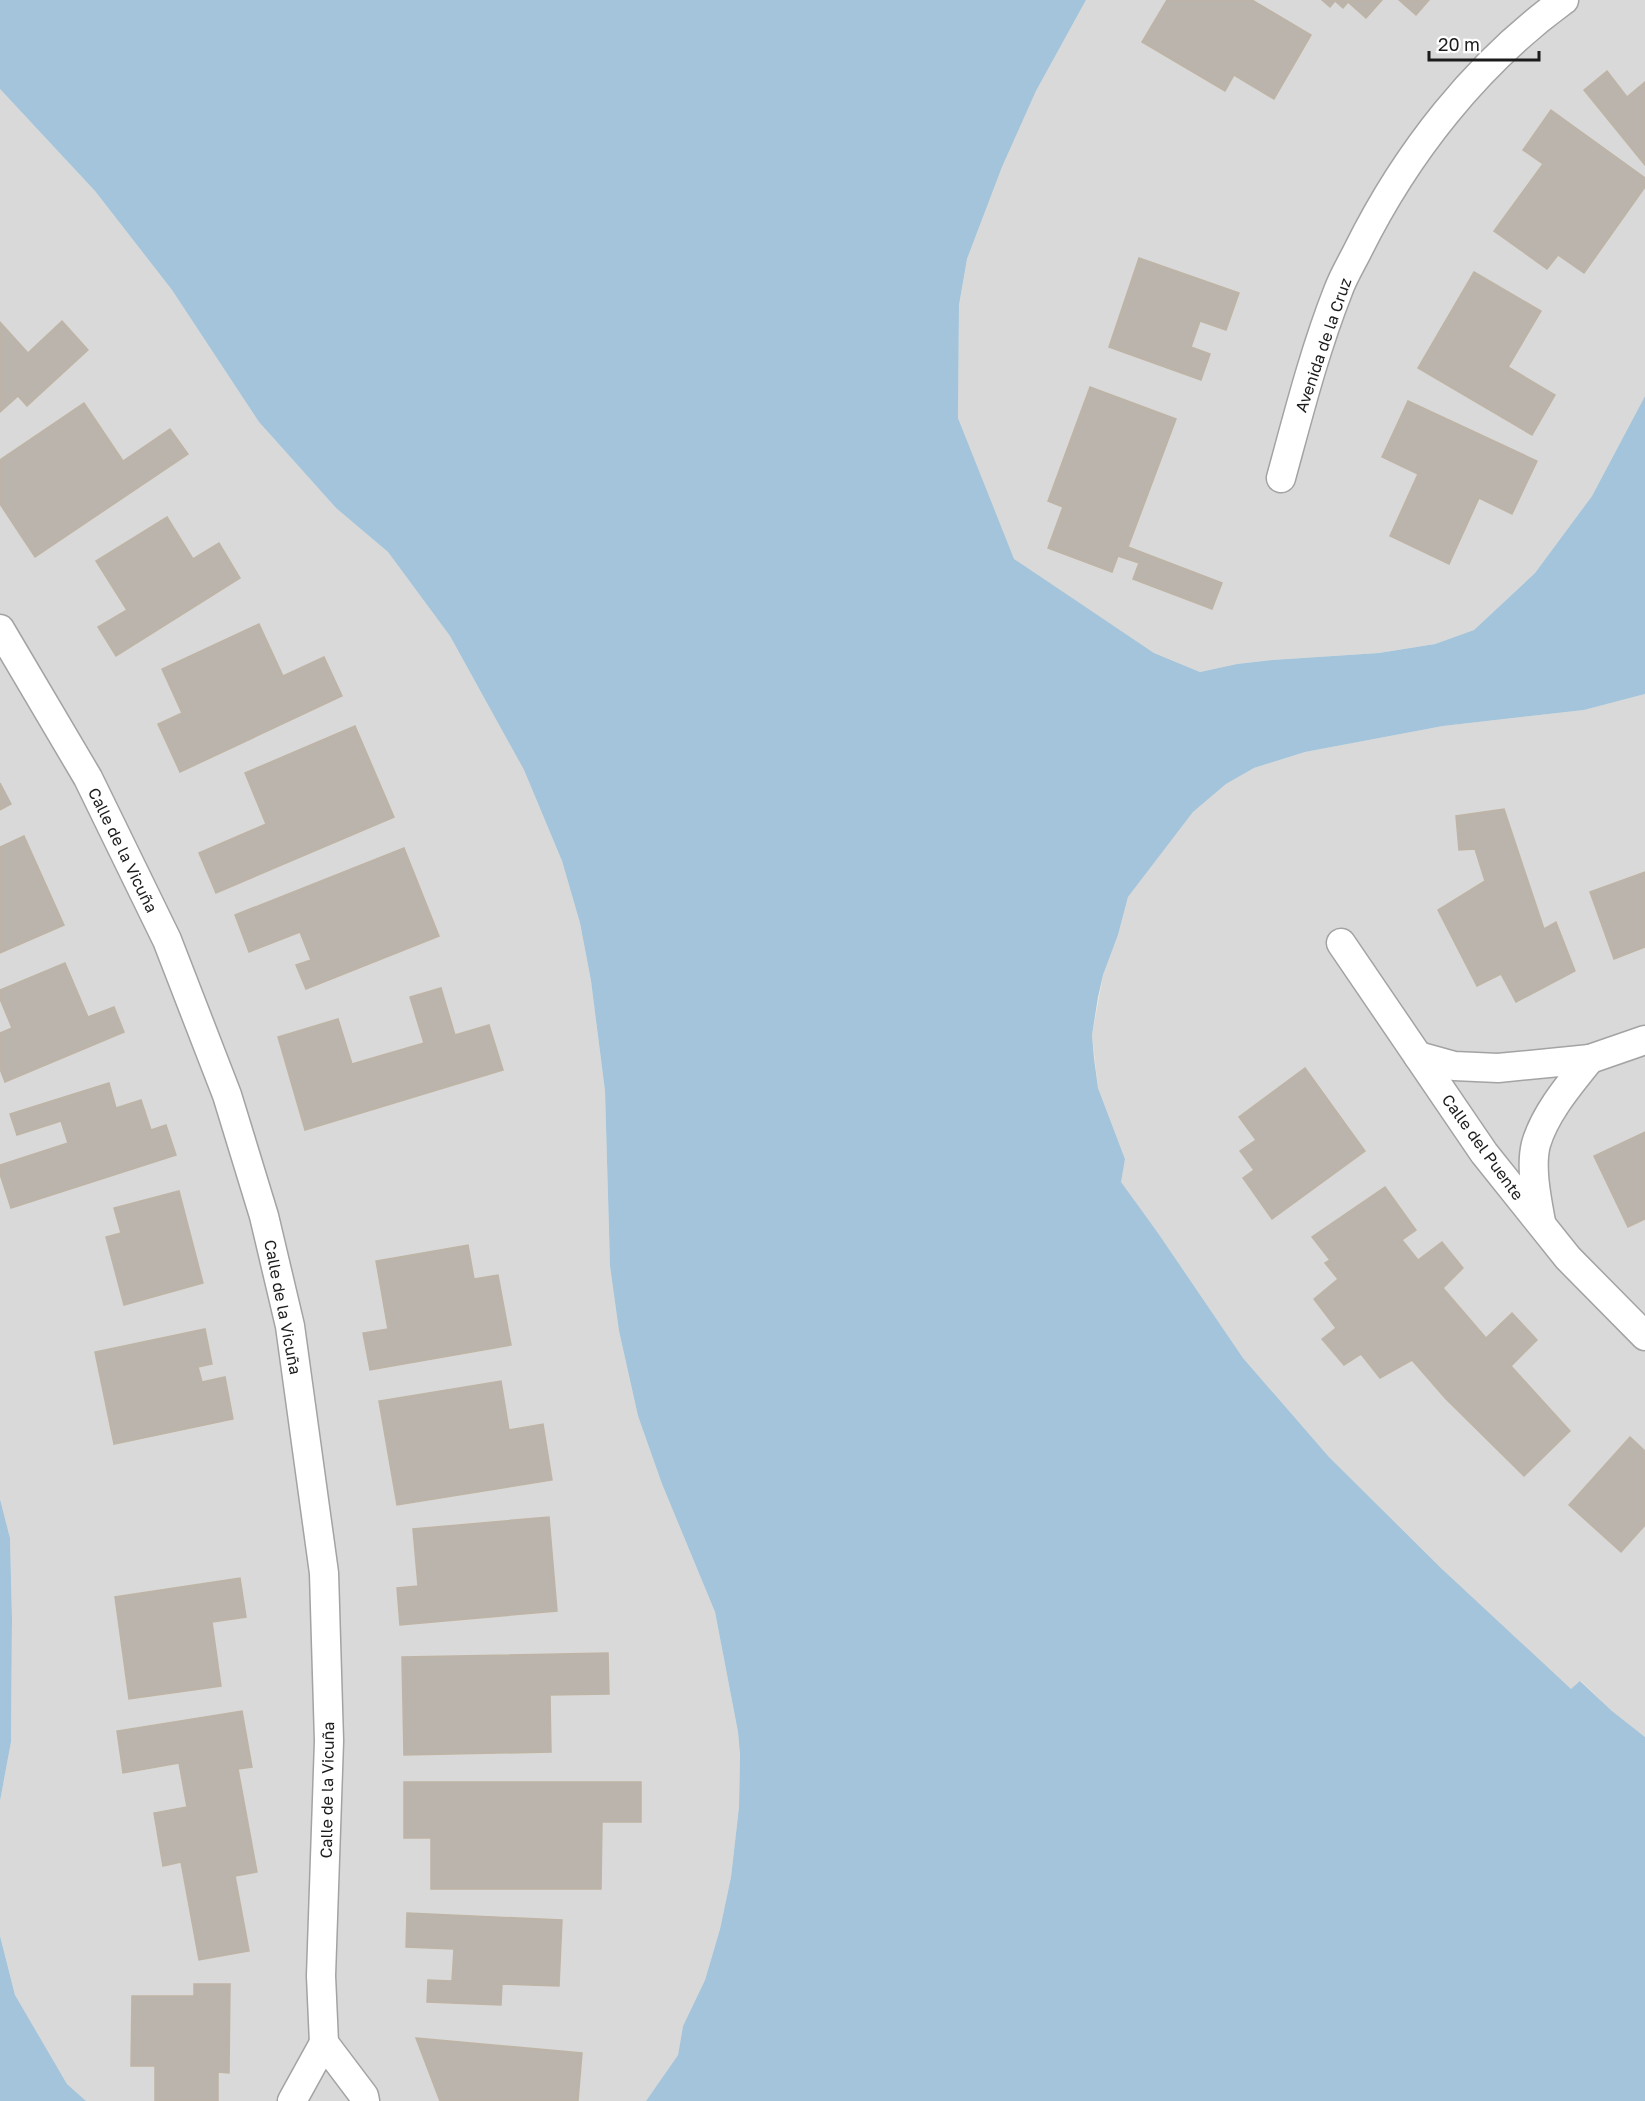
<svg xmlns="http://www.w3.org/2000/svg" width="1645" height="2101" viewBox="0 0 1645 2101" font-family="'Golos Text',sans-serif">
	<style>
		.residential { fill: #dad9d9 }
		.water { fill: #a3c4da }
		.building { fill: #bab4ac; stroke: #beb4a5; stroke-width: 1.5 }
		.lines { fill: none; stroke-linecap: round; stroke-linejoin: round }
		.minor-casing { stroke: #a3a3a3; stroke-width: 31 }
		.minor { stroke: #fff; stroke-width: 28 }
		.labels { text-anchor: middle; stroke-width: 5; stroke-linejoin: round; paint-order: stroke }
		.street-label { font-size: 16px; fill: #1c1c1c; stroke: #fff }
	</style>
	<rect width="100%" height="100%" fill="#edebe2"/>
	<g class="residential">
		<path d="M1086,0h559v396l-53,100 -57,77 -61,57 -39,14 -56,9 -107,7 -35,4 -37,8 -46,-19 -141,-94 -55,-141 1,-113 8,-46 35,-92 34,-76z"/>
		<path d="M0,89l95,102 77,99 87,132 77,86 52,44 62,84 74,134 38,91 18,62 11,58 14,110 5,175 9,65 19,85 24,68 53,128 23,120 2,23 -1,52 -8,70 -11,52 -15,51 -22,46 -5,29 -32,46h-560l-19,-17 -52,-89 -15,-59v-135l11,-59 1,-124 -2,-80 -10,-39z"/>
		<path d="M1645,694v1043l-33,-26 -31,-30 -10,9 -129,-121 -113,-112 -86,-99 -85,-125 -38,-51 5,-23 -27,-71 -6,-53 11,-60 15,-40 10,-38 65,-85 33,-28 28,-16 51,-16 138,-26 141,-16z"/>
	</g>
	<g class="water">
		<path d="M0,0h1086l-50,91 -34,76 -35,92 -8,46 -1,113 56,141 140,94 46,19 37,-8 35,-4 107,-7 56,-9 39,-14 61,-57 57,-77 53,-100v298l-61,16 -141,16 -138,26 -51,16 -28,16 -33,28 -65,85 -10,38 -15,40 -5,22 -6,38 2,23 4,30 27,71 -4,23 37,51 85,125 86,99 113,112 129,120 9,-8 32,30 33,26v364h-999l32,-46 5,-29 22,-46 15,-51 11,-52 8,-70 1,-52 -2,-23 -23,-120 -53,-128 -24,-68 -19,-85 -9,-65 -5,-175 -14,-110 -11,-58 -18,-62 -38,-91 -74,-134 -62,-84 -52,-44 -77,-86 -87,-132 -77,-99 -95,-102z"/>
		<path d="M0,1499l10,39 2,80 -1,124 -11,59z"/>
		<path d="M0,1936l15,59 52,89 19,17h-86z"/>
	</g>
	<g class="building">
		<path d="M1167,0h85l59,35 -37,64 -40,-24 -9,16 -83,-49z"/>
		<path d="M1322,0h60l-16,18 -18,-16 -5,6 -8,-7 -5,6z"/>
		<path d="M1399,0h30l-13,15z"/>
		<path d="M1607,71l20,26 18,-15v83l-61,-75z"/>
		<path d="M1551,110l94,68v9l-61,86 -26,-18 -11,14 -53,-38 49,-67 -20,-14z"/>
		<path d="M1139,258l100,35 -13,37 -26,-9 -9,26 19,7 -9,26 -92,-33z"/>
		<path d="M1474,272l67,39 -33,56 47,28 -23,40 -114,-67z"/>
		<path d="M62,321l26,29 -61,56 -9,-10 -18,16v-90l28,31z"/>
		<path d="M1090,387l86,32 -48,128 94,36 -10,26 -79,-30 6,-16 -21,-7 -6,16 -64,-24 15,-41 -15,-6z"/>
		<path d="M1408,401l129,60 -25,53 -33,-16 -30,66 -59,-28 28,-62 -36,-17z"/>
		<path d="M84,403l39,58 47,-32 18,25 -153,103 -35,-53v-44z"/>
		<path d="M167,517l26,42 26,-16 21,35 -124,78 -18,-29 29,-17 -31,-49z"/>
		<path d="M259,624l24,52 41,-19 18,39 -162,76 -22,-48 24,-11 -20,-44z"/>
		<path d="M355,726l39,91 -178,76 -17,-40 67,-29 -21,-51z"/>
		<path d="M0,783l11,21 -11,6z"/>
		<path d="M1504,809l40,120 12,-7 19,49 -59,31 -15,-28 -24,12 -39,-76 47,-29 -10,-32 -16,1 -3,-34z"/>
		<path d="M24,836l40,89 -64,28v-106z"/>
		<path d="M404,848l35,88 -133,53 -10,-24 15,-5 -11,-28 -51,20 -14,-37z"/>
		<path d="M1645,872v75l-31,12 -24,-67z"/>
		<path d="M65,963l23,54 26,-10 10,25 -119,50 -5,-13v-36l12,-5 -12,-29v-9z"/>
		<path d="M441,988l14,47 34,-10 14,45 -198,60 -27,-93 60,-18 14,45 72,-21 -14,-46z"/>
		<path d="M1305,1068l60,83 -93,68 -29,-41 11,-8 -14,-19 16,-11 -17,-23z"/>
		<path d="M109,1083l7,25 25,-8 10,30 15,-5 10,30 -165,53 -11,-34v-9l68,-22 -7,-22 -44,14 -7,-21z"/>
		<path d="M1645,1132v87l-17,8 -34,-71z"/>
		<path d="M1385,1187l31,43 -14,10 16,20 24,-18 21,26 -20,20 43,50 26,-25 25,27 -26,26 59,65 -46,45 -78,-77 -34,-39 -32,18 -19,-24 -17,11 -22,-26 14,-11 -22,-29 24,-20 -13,-16 5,-3 -18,-23z"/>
		<path d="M179,1191l24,92 -79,22 -18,-68 15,-4 -7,-25z"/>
		<path d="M468,1245l6,34 24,-4 13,70 -141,25 -7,-37 25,-4 -12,-68z"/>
		<path d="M205,1329l7,35 -14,3 4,15 23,-5 8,42 -119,25 -19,-92z"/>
		<path d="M501,1381l8,49 34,-6 9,56 -155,25 -18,-104z"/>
		<path d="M1630,1437l15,14v74l-24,27 -52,-47z"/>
		<path d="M549,1517l8,94 -157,14 -3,-37 21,-2 -5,-57z"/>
		<path d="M240,1578l6,39 -34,5 9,64 -92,13 -14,-102z"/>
		<path d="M608,1653l1,41 -59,1 1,57 -147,3 -2,-98z"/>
		<path d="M242,1711l10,56 -14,2 19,103 -22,4 14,75 -50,9 -18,-98 -18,4 -9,-53 33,-6 -8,-44 -56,10 -6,-42z"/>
		<path d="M404,1782h237v40h-39l-1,67h-170v-51h-27z"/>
		<path d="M407,1913l155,7 -3,66 -57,-2 -1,21 -74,-3 1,-22 24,1 2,-32 -48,-2z"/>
		<path d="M194,1984h36l-1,89 -11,-1v29h-63v-35h-24l1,-70h62z"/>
		<path d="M416,2038l166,15 -4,48h-138z"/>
	</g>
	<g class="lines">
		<defs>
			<g id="minor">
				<path d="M1281,478c17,-62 33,-126 57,-187 5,-14 13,-27 20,-41 48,-97 118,-186 206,-250"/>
				<path d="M0,629l88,149 79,162 60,155 37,121 26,110 34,247 5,168 -8,235 3,67"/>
				<path d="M1341,943l143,210 84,105 77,78"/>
				<path d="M1418,1056l36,10 44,2 92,-9c-20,25 -45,54 -54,85 -6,23 1,56 5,78"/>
				<path d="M1590,1059l55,-19"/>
				<path d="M324,2043l40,53 1,5"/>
				<path d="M292,2101l32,-58"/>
			</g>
		</defs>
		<use href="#minor" class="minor-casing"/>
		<use href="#minor" class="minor"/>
	</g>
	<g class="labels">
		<g class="street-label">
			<text transform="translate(1323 345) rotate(-71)" y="6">Avenida de la Cruz</text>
			<text transform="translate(123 850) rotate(64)" y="6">Calle de la Vicuña</text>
			<text transform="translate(1483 1147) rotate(54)" y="6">Calle del Puente</text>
			<text transform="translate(283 1307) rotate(79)" y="6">Calle de la Vicuña</text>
			<text transform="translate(327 1790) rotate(-89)" y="6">Calle de la Vicuña</text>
		</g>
	</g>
	<path d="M1429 51v9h110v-9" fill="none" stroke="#1c1c1c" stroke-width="3"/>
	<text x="1438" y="51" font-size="18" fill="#1c1c1c" stroke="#ffffff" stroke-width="4.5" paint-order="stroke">20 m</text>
</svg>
